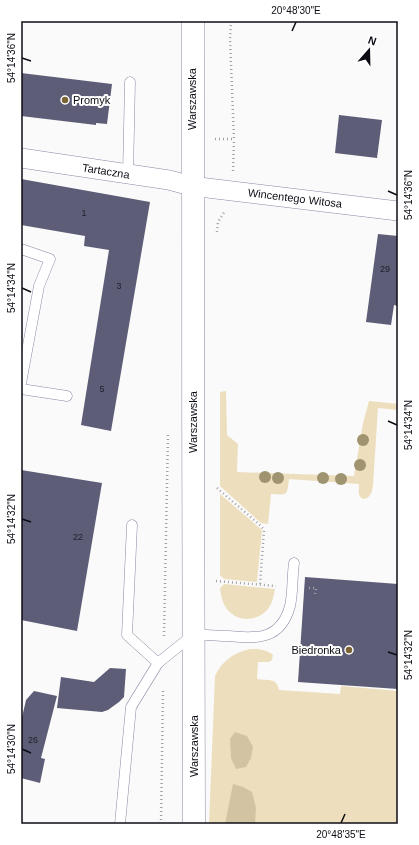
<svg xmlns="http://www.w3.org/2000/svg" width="419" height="845" viewBox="0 0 419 845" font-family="Helvetica,sans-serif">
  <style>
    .green { fill: #eddebd }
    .forest { fill: #d2c4a3 }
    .building { fill: #5d5d77 }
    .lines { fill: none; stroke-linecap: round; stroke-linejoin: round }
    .service-casing { stroke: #8889a4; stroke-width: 11 }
    .minor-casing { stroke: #8889a4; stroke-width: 20 }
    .primary-casing { stroke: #8889a4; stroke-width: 23 }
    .path { stroke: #a1a1a4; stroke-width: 2.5; stroke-dasharray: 1 3; stroke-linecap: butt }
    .service { stroke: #fff; stroke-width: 10 }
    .minor { stroke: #fff; stroke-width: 19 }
    .primary { stroke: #fff; stroke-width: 22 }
    .tree { fill: #9f9370 }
    .ticks { fill: none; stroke: #0c0c15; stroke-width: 1.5 }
    .poi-dot { fill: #7a6434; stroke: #fff; stroke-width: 1.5 }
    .labels { text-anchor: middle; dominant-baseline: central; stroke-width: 4; stroke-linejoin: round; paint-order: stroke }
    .number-label { font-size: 9px; fill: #20202e }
    .street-label { font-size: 11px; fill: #0c0c15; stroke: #fff }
    .poi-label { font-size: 11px; fill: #0c0c15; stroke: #fff; text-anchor: start }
    .neatline { fill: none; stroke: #0c0c15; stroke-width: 1.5 }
    .ticks-label { font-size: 10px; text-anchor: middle; fill: #0c0c15 }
  </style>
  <rect width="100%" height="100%" fill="#fafafa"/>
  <!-- green -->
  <g class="green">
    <path d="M226 391 227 435 238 444 237 472 354 476 363 423 369 401 398 404V410L378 408 373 485C372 492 371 498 363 499 357 495 359 491 359 484L289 479C287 496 288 495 271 494L268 524 261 523 220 486V392Z"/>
    <path d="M220 494 262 530 257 582 224 579 220 575Z"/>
    <path d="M224 584 275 589C274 594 273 599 271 604 264 619 243 624 231 613 223 607 221 597 220 588Z"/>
    <path d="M250 649C258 649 266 649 273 655L272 660 269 662H258L257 679C267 681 277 677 279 690L340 694 341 686 398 691V824H209L215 676C222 661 233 653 250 649Z"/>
  </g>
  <!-- forest -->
  <g class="forest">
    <path d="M235 732 247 736 253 747 251 758 246 767 236 769 231 758 230 739Z"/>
    <path d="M233 784 243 787 252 792 256 808 255 824H225Z"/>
  </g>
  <!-- building -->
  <g class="building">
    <path d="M21 73 112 84 107 124 96 123V125L21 116Z"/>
    <path d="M339 115 382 120 377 158 335 153Z"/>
    <path d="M21 179 150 202 111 431 81 425 109 250 84 246 85 236 21 225Z"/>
    <path d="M378 234 398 236V306L394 305 391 325 366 322Z"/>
    <path d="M21 470 102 483 77 631 21 620Z"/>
    <path d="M305 577 398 584V689L298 682Z"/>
    <path d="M110 668 126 669 124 697 119 702 108 710 102 712 57 708 61 677 94 682Z"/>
    <path d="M34 691 57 696 41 758 45 759 40 783 21 778V722L26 700Z"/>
  </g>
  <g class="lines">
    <defs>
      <g id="service">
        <path d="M128 174 130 82"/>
        <path d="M21 249 50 259 39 286 21 383"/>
        <path d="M21 389 67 396"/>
        <path d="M132 525 127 635 158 663"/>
        <path d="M120 824 131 707 158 663 194 634C206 635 217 636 228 636 257 639 281 640 290 606 293 593 292 577 294 563"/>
      </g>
      <path id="minor" d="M21 158 169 180 191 186 398 211"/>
      <path id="primary" d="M193 21C191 289 195 556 194 824"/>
    </defs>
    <!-- service casing -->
    <use href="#service" class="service-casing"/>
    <!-- minor casing -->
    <use href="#minor" class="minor-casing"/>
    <!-- primary casing -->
    <use href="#primary" class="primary-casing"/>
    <!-- path -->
    <g class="path">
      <path d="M215 139H234L230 39 231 21"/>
      <path d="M233 171 234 139"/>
      <path d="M217 232 218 222 225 211"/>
      <path d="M217 488 261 526 264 530 260 585"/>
      <path d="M216 581 276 586"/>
      <path d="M309 588H316L315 595"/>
      <path d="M164 636 168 435"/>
      <path d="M161 824 163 689"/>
    </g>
    <!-- service -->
    <use href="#service" class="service"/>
    <!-- minor -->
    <use href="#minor" class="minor"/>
    <!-- primary -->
    <use href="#primary" class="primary"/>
  </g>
  <!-- trees -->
  <g class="tree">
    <circle cx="363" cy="440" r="6"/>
    <circle cx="360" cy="465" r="6"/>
    <circle cx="265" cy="477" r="6"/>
    <circle cx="278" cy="478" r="6"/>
    <circle cx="323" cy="478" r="6"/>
    <circle cx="341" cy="479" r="6"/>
  </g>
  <!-- ticks -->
  <path class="ticks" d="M292 31 296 22M22 58 31 61M388 191 397 195M22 288 31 292M388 421 397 425M22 519 31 522M388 652 397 655M22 749 31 753M341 823 345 814"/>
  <!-- markers -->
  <g class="poi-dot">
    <circle cx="65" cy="100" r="4"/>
    <circle cx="349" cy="650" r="4"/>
  </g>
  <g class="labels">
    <!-- number labels -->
    <g class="number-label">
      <text x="84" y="213">1</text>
      <text x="385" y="269">29</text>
      <text x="119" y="286">3</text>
      <text x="102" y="389">5</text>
      <text x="78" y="537">22</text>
      <text x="33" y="740">26</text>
    </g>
    <!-- street labels -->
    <g class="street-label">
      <text transform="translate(192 99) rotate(-90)">Warszawska</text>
      <text transform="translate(106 171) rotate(9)">Tartaczna</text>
      <text transform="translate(295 198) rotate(7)">Wincentego Witosa</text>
      <text transform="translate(193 422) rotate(-90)">Warszawska</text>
      <text transform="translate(194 746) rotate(-90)">Warszawska</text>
    </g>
    <!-- poi labels -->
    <g class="poi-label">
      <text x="73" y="100">Promyk</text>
      <text x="341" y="650" text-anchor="end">Biedronka</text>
    </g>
  </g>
  <!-- border -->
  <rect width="419" height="845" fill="none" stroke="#ffffff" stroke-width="44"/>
  <!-- north arrow -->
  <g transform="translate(369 50) rotate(20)" stroke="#ffffff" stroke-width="3" paint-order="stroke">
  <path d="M0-3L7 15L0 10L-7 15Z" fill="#0c0c15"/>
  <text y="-6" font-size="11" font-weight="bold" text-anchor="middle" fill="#0c0c15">N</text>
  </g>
  <rect x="22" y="22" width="375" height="801" class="neatline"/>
  <g class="ticks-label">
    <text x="296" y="14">20°48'30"E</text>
    <text transform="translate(11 58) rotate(-90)" y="4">54°14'36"N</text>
    <text transform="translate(408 195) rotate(-90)" y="4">54°14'36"N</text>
    <text transform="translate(11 288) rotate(-90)" y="4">54°14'34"N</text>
    <text transform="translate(408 425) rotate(-90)" y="4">54°14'34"N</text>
    <text transform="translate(11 519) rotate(-90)" y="4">54°14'32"N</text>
    <text transform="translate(408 655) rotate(-90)" y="4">54°14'32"N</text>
    <text transform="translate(11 749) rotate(-90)" y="4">54°14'30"N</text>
    <text x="341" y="838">20°48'35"E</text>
  </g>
</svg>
